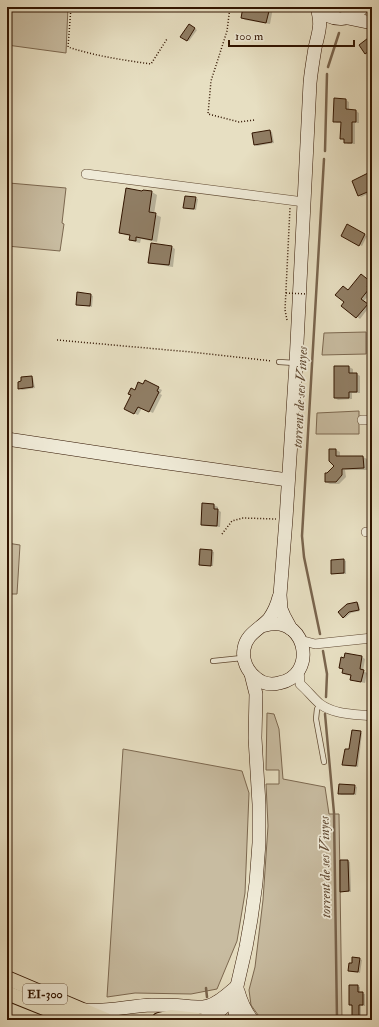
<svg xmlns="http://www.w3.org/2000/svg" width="379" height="1027" viewBox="0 0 379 1027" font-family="'IM FELL Double Pica',serif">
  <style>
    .green { fill: #c8bca1; stroke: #7c6850 }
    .shadow { fill: #0003 }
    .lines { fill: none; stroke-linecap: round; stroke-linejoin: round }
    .stream { stroke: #79644d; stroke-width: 2.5 }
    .building { fill: #907e65; stroke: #311400 }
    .lane-casing { stroke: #5e4730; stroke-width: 6 }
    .street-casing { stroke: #5e4730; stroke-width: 10 }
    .secondary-casing { stroke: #311400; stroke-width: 14 }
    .primary-casing { stroke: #311400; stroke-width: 16 }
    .path { stroke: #311400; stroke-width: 1.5; stroke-dasharray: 1 2; stroke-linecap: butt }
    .lane { stroke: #efead7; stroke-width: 4.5 }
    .street { stroke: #efead7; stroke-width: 9 }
    .secondary { stroke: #efead7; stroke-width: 13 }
    .primary { stroke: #e7dfc2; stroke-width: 14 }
    .path-bridge { stroke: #311400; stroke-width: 1.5; stroke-dasharray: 1 2; stroke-linecap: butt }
    .labels { text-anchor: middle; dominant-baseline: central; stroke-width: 3.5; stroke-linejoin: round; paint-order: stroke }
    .shield { fill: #efead7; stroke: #6a5440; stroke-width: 1 }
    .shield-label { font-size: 12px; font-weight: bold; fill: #311400 }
    .water-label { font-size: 14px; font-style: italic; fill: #614a33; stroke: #efead7 }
  </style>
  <rect width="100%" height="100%" fill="#e7dfc2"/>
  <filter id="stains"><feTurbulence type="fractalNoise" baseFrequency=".005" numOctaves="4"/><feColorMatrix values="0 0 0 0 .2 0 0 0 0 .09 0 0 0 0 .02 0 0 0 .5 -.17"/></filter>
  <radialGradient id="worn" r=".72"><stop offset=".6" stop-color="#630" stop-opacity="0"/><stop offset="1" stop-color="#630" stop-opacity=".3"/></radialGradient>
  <!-- green -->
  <g class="green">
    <path d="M7 7H68L66 53 7 45Z"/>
    <path d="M9 183 66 188 62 223 64 224 60 251 7 246V204Z"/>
    <path d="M366 332V354L322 355 324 333Z"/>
    <path d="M359 411V434H316L317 413Z"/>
    <path d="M7 543 20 545 17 594H7Z"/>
    <path d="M267 713 274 714 279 729 283 779 325 787 329 814H339L342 1020H264L258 1015 251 1005 249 990 255 967 263 900 268 826 266 784H279V770H266Z"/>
    <path d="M123 749 242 771 249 793 245 893 237 941 217 989 191 994 135 993 107 997Z"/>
  </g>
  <!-- shadow -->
  <g class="shadow">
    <path d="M244 7 273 8 270 24 245 20 242 18Z"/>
    <path d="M189 25 197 30 189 41 182 36Z"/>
    <path d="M372 37V52L368 54 366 53Z"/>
    <path d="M346 100 349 102V111H356L359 113V123H355V144H348L341 138 342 123H337L334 121Z"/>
    <path d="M270 131 272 132 274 143 257 146 255 145Z"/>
    <path d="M368 175 370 176 372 180V192L361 197 359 195Z"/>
    <path d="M143 192H152L157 195 154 214 161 217 157 242 141 239 140 243 135 242 130 240 131 236 125 235 120 232Z"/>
    <path d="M195 198 198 199 196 210 186 209 184 207Z"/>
    <path d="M347 226 367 236 362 246 342 236Z"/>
    <path d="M172 247 175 249 173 267 153 264 150 262Z"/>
    <path d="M364 277 372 283V287L370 289 372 291 364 301 370 306 360 319 343 305 346 302 348 291Z"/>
    <path d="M91 295 93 296 92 307 79 305 77 304Z"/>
    <path d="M335 367H349L353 369V374H357L360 376V393H352V399L338 400 335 398Z"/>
    <path d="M31 377 33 378 35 388 22 390 19 388Z"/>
    <path d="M158 388 162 390 160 394 162 395 153 413 142 408 138 415 129 411Z"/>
    <path d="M330 450H336L340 452V457H363L367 459V470H345L346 477 339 484H330L326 482 327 474 335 466Z"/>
    <path d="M203 504 214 505 218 507V510L221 512 220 527 205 526 202 524Z"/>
    <path d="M211 551 214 552 213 566H202L200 564Z"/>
    <path d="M344 560 346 561V574H334L332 573Z"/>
    <path d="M357 603 359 604 360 611 351 613 345 618 343 617Z"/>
    <path d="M362 657 365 659 363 671 367 673 365 683 355 681 351 679 352 676 346 675 343 673V669L340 667Z"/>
    <path d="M360 732 362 733 358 767 346 766 344 764Z"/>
    <path d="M354 786 357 787 356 795H341L339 793Z"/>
    <path d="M341 861H348L350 862 351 892H343L341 891Z"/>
    <path d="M360 959 362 960 360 973 352 972 350 971 353 964Z"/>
    <path d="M357 986 360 987V993L365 994V1006H361V1020H353L352 1006 350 1005Z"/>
  </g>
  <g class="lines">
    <!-- stream -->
    <g class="stream">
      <path d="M328 67 339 33"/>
      <path d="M325 151 327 74"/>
      <path d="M320 634 304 557 302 536 324 159"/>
      <path d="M323 651 327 674 326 697"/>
      <path d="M325 714 334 813 337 1020"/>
      <path d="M206 988 207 997"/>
    </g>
  </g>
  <!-- building -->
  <g class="building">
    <path d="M243 7H270L266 23 241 18Z"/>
    <path d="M189 24 195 28 187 41 180 37Z"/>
    <path d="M372 35V49L365 54 359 45Z"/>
    <path d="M334 98 346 99V109L356 110V122H352V143H344V139H340L341 122H333Z"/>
    <path d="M270 130 272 142 254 145 252 133Z"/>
    <path d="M368 173 372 183V190L358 196 352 181Z"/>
    <path d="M126 188 142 191 143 190 152 191 149 212 156 213 152 240 136 237V241L129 240 130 235 119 233Z"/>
    <path d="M185 196 196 197 194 209 183 208Z"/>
    <path d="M347 224 365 234 359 246 341 236Z"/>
    <path d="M151 243 172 246 169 265 148 263Z"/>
    <path d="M361 274 371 282 367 287 369 289 361 299 368 304 356 318 341 306 344 302 335 295 343 286 348 290Z"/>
    <path d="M77 292 91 294 90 306 76 305Z"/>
    <path d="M334 366H349V373H357V392H349V398H334Z"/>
    <path d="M32 376 33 387 18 389V382L21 381V377Z"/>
    <path d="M145 380 159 387 157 391 159 392 149 412 138 407 134 414 124 409 131 395 128 394 131 388 135 390 138 382 143 384Z"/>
    <path d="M329 449H336V456H363L364 468 342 469V475L336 482H325V473H327L334 466 329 461Z"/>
    <path d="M202 503 214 504V509H218L217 526 201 525Z"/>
    <path d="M200 549 212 550 211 566 199 565Z"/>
    <path d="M344 559V573L331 574V560Z"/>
    <path d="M357 602 359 610 349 612 343 618 338 612 347 604Z"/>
    <path d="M345 653 362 656 360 669 364 670 361 682 350 680 351 675 342 673 343 669 339 668 341 657 344 658Z"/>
    <path d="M352 730 361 731 356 766 342 765 345 749H349Z"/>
    <path d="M339 784 355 785 354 794H338Z"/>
    <path d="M340 860H348L349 891 340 892Z"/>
    <path d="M352 957 360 958 358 972 348 971 349 963H352Z"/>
    <path d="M349 985H358V992H363V1005H359V1020H352V1005H349Z"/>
  </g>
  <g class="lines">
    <defs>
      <g id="lane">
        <path d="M279 362 295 363"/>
        <path d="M213 661 242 658"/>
        <path d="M321 704 317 709 316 719 324 762"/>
      </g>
      <g id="street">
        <path d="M86 174 304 202"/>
        <path d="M362 420H372"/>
        <path d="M366 532H372"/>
        <path d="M300 640 315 644 372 638"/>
        <path d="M299 669 300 684C307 690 313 698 320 704 335 715 355 714 372 716"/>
      </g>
      <g id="secondary">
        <path d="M317 7C331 22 349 23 363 7"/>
        <path d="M348 18 372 23"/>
        <path d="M7 439 139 459 288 480"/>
        <path d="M262 626C264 626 268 624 271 624 307 619 317 676 279 683 271 685 263 684 256 678 247 671 242 660 244 649 246 634 260 629 269 619 274 612 277 605 279 597"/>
        <path d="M291 629 284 616 281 609 280 595 286 519 296 363 310 83C311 72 313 60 315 48 319 30 322 26 317 7"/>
        <path d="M238 991C241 1002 245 1011 252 1020"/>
        <path d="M84 1010C107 1012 129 1006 152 1005 163 1005 173 1005 183 1006 191 1007 200 1008 208 1006 219 1003 228 994 236 987"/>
        <path d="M202 1020C215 1015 225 1009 232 996"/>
        <path d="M237 1020 234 1008V999L246 947 251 919 256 883 259 843V804L255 738 256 694 251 674"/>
      </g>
      <g id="primary">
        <path d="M7 978 106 1020"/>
        <path d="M7 993 74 1020"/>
        <path d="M159 1020 171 1017 198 1020"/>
      </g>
    </defs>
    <!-- lane casing -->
    <use href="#lane" class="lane-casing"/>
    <!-- street casing -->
    <use href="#street" class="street-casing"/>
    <!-- secondary casing -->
    <use href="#secondary" class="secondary-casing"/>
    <!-- primary casing -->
    <use href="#primary" class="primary-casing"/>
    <!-- path -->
    <g class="path">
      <path d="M71 7 68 47C95 56 123 60 151 64L167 39"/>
      <path d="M230 7 227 31 211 81 208 114 239 122 255 120"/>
      <path d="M287 320 285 310 290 208"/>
      <path d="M57 340 191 352 272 361"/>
      <path d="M222 534 232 521 243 518 276 519"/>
    </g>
    <!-- lane -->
    <use href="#lane" class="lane"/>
    <!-- street -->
    <use href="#street" class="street"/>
    <!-- secondary -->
    <use href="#secondary" class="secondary"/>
    <!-- primary -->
    <use href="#primary" class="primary"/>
    <!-- path-bridge -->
    <path class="path-bridge" d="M286 293 307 294"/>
  </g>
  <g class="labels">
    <!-- shield labels -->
    <rect class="shield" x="23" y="984" width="44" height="20" rx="3"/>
    <g class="shield-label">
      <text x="45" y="994">EI-300</text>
    </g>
    <!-- water labels -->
    <g class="water-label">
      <text transform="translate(300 397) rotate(-87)">torrent de ses Vinyes</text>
      <text transform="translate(325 867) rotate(-91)">torrent de ses Vinyes</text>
    </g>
  </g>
  <!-- margin -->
  <rect width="379" height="1027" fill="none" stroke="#e7dfc2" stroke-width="24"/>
  <rect x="8" y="8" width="363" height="1011" fill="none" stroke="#311400" stroke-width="2"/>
  <rect x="12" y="12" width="355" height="1003" fill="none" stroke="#311400"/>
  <!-- scale -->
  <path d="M229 40v6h125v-6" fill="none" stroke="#311400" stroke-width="2"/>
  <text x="235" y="40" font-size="12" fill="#311400" stroke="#efead7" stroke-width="3" paint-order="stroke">100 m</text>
  <rect width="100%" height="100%" filter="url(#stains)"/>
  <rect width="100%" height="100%" fill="url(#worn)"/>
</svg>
